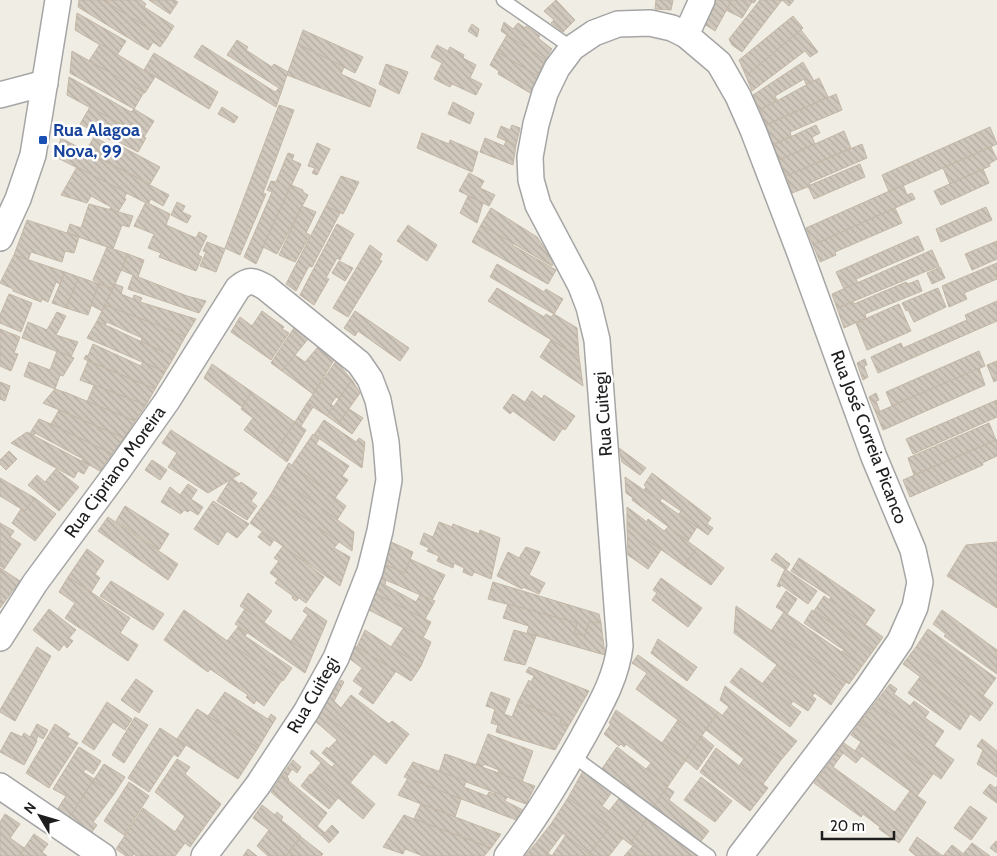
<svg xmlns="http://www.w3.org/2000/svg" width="997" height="856" viewBox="0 0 997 856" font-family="Cabin,sans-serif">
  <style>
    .building { fill: url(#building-back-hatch); stroke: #c3b6a5 }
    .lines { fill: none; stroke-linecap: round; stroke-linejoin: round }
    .lane-casing { stroke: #a5a5a5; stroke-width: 15 }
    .street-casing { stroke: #a5a5a5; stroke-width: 28 }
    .lane { stroke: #fff; stroke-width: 12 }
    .street { stroke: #fff; stroke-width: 25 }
    .transit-dot { fill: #1a4fb4; stroke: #fff; stroke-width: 2 }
    .labels { text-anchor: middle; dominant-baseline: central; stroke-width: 5; stroke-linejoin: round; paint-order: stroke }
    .transit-label { font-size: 18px; font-weight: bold; fill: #164399; stroke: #fff; text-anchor: start }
    .street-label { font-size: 18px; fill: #1e1e1e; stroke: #fff }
  </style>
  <defs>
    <pattern id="building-back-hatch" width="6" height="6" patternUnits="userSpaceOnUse" patternTransform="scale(1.25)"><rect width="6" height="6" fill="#d0c8bc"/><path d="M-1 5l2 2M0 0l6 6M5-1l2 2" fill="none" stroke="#b2aba1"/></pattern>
  </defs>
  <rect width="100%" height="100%" fill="#f0eee4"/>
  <!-- building -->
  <g class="building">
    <path d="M79 0H103L166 39 160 47 153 42 148 50 78 7Z"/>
    <path d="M103 0H141L146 4 144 7 174 26 166 39Z"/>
    <path d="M149 0H174L178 2 170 14Z"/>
    <path d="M556 0 575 20 563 32 551 23 554 20 544 11Z"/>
    <path d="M656 0H673L671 10 655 9Z"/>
    <path d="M706 0H732L715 31 698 20Z"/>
    <path d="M732 0H756L754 3 752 2 742 18 726 10Z"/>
    <path d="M760 0H794L789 6 782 0 742 52 732 45 729 39Z"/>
    <path d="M77 13 126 41 117 55 75 30Z"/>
    <path d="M793 16 803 28 746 76 739 60Z"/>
    <path d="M504 22 513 29 518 23 525 28 526 26 540 36 538 38 552 49 545 60 501 31Z"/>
    <path d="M472 24 479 29 477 37 468 31Z"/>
    <path d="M303 30 363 57 355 73 298 44Z"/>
    <path d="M801 30 818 52 810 57 805 51 752 91 746 76Z"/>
    <path d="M507 35 545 60 538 76 497 52Z"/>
    <path d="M237 40 248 47 246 50 272 67 274 64 288 72 282 90 227 55Z"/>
    <path d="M100 44 155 77 145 93 89 61Z"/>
    <path d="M298 44 344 67 341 74 376 90 370 107 287 75Z"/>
    <path d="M202 45 275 92 279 88 282 90 276 107 194 57Z"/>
    <path d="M437 45 448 51 450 47 464 55 463 58 476 65 470 78 482 84 476 95 452 84 450 87 434 79 442 63 431 57Z"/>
    <path d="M72 51 144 92 134 109 70 73Z"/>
    <path d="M497 52 538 76 532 94 498 74 499 71 490 65Z"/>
    <path d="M154 53 218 92 209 109 144 70Z"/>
    <path d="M803 62 814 81 806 84 804 79 775 96 777 100 760 110 753 95Z"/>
    <path d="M386 64 408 72 399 94 379 84Z"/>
    <path d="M69 77 131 112 134 109 154 121 144 137 67 95Z"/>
    <path d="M819 78 828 97 766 125 760 110Z"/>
    <path d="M836 94 842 110 790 132 791 136 773 145 766 125Z"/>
    <path d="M453 102 474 113 470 124 448 114Z"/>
    <path d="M279 105 294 110 263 193 266 194 240 255 225 248Z"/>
    <path d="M90 107 146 138 138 152 113 139 112 141 80 124Z"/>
    <path d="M222 107 238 117 234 123 218 114Z"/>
    <path d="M512 125 520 128 516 145 497 137 501 126 510 130Z"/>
    <path d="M816 125 820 133 812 137 815 144 779 160 773 145Z"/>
    <path d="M990 127 997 144 889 192 882 175Z"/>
    <path d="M844 131 851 148 786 176 779 160Z"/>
    <path d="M422 133 449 144 450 140 478 152 472 172 417 148Z"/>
    <path d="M94 137 115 148 117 144 160 167 150 184 86 151Z"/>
    <path d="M61 138 169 195 163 206 151 199 148 204 56 157Z"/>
    <path d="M485 138 504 146 506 141 516 145 513 165 480 152Z"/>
    <path d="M317 143 330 149 317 175 312 173 315 168 308 166Z"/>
    <path d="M862 144 867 158 809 183 810 186 792 193 786 176Z"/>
    <path d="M991 147 997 159 989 164 990 166 950 184 943 168Z"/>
    <path d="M288 153 294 155 292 160 301 164 256 264 244 257 272 192 267 190 271 181 276 182Z"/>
    <path d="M860 164 865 177 814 199 808 186Z"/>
    <path d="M77 167 127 193 124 198 126 199 118 212 109 210 111 207 91 196 87 203 61 195Z"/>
    <path d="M983 169 989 183 941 205 934 191Z"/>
    <path d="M469 173 484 181 480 188 495 195 489 206 459 191Z"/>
    <path d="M341 176 359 182 343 214 326 206Z"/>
    <path d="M291 185 303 190V192L308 195 277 254 263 247Z"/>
    <path d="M903 185 907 195 912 193 915 199 813 245 806 228Z"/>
    <path d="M468 196 483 203 477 223 460 213Z"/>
    <path d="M146 202 170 214 166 225 196 238 199 232 207 236 198 255 202 257 196 271 159 257 161 253 148 248 154 234 134 226Z"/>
    <path d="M177 202 185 206 182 212 191 216 187 223 171 215Z"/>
    <path d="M89 204 133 216 129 227 122 225 113 249 67 233 70 224 81 228Z"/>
    <path d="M302 206 316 212 306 233 310 235 295 262 279 255Z"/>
    <path d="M326 206 340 213 312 267 309 266 296 291 286 284Z"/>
    <path d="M986 207 992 220 941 242 936 229Z"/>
    <path d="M491 208 537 237 554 262 552 266 481 225Z"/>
    <path d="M895 208 902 223 835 252 836 255 820 262 813 245Z"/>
    <path d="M27 220 79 237 74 253 65 251 62 262 31 252 28 260 14 255Z"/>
    <path d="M337 224 354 234 340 260 337 258 326 278 329 279 314 305 300 295Z"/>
    <path d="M408 225 437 245 427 261 397 241Z"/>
    <path d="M481 225 513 243 512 245 556 270 548 284 472 242Z"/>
    <path d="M918 236 924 250 856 279 858 283 844 289 836 272Z"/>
    <path d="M997 241V259L972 270 965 254Z"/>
    <path d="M207 242 225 249 216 272 200 266 206 252 203 251Z"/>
    <path d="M370 245 382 254 379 260 382 261 348 317 333 308Z"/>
    <path d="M107 247 128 254 113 289 93 280Z"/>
    <path d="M932 250 939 266 837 308 832 294Z"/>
    <path d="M128 254 144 260 138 277 187 296 206 301 199 313 128 289 133 275 121 270Z"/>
    <path d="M14 255 65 272 60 284 56 282 48 302 42 299 41 302 13 291V289L0 283Z"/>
    <path d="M339 261 353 268 345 281 332 273Z"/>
    <path d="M997 263V279L964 293 967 299 949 307 942 286Z"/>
    <path d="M497 264 544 292 546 289 563 299 554 314 490 277Z"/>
    <path d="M940 267 945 278 932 284 927 273Z"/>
    <path d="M65 272 79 277 66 308 52 303Z"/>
    <path d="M79 277 99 284 88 315 66 308Z"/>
    <path d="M918 280 922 291 865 314 866 318 844 328 837 308 853 302 854 304 906 282 908 284Z"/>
    <path d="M99 284 113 289 102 311 91 305Z"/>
    <path d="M115 284 123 287 121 294 133 299 134 295 142 298 140 302 196 319 185 337 105 305Z"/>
    <path d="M497 288 544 317 546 314 551 317 554 314 577 328 579 357 488 301Z"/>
    <path d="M938 288 946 307 914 322 908 310 906 311 902 303Z"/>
    <path d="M9 294 32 303 21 332 0 323V315Z"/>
    <path d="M997 301V321L878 373 871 357 901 343 903 348 967 320 965 315Z"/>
    <path d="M899 304 911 331 867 350 856 323Z"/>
    <path d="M105 305 165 328 185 337 174 357 141 341 142 338 107 322 105 325 97 321Z"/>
    <path d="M262 311 284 327 282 329 289 333 271 360 231 332 240 317 252 326Z"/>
    <path d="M355 311 409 348 400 361 358 331 355 336 344 328Z"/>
    <path d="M57 312 66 316 56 335 78 342 71 357 22 338 28 322 47 330Z"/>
    <path d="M97 321 174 357 165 372 87 338Z"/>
    <path d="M294 328 308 339 282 371 271 363Z"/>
    <path d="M0 329 20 337 14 353 18 354 11 371 0 366Z"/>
    <path d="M551 340 579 357 583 386 540 357Z"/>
    <path d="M93 344 141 366 143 362 165 372 155 389 84 359 86 355 88 356Z"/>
    <path d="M318 347 334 360 313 394 282 371 295 355 305 362Z"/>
    <path d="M57 351 74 358 63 376 60 375 55 389 24 376 29 362 50 370Z"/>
    <path d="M979 351 985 366 892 406 886 392Z"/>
    <path d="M865 359 867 365 864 366 868 377 863 380 857 363Z"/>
    <path d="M88 361 155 389 146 405 80 380Z"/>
    <path d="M336 361 352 380 339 399 336 397 331 404 333 406 327 416 307 403Z"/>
    <path d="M997 361V380L994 382 987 365Z"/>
    <path d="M212 364 252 392 242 407 204 378Z"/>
    <path d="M979 368 985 385 883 430 876 413Z"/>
    <path d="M352 380 360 393 338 424 327 416Z"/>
    <path d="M0 382 10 386 5 401 0 399Z"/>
    <path d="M94 385 146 405 135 421 87 402Z"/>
    <path d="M55 389 67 393 135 421 124 438 43 403Z"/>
    <path d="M532 391 542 399 544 395 575 416 565 430 525 402Z"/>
    <path d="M252 392 295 422 275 453 244 430 253 418 241 409Z"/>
    <path d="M876 393 879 400 876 401 880 412 876 413 869 397Z"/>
    <path d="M513 394 563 428 554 441 513 411 510 414 503 408Z"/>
    <path d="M997 400V417L913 454 906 439Z"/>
    <path d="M307 403 313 407 301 426 295 422Z"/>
    <path d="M349 409 363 418 352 434 338 424Z"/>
    <path d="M59 410 124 438 112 454 51 424Z"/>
    <path d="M39 419 51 424 112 454 100 471 82 461 83 459 35 433 34 435 30 433Z"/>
    <path d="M324 420 356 442 359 438 365 442 362 468 314 435Z"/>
    <path d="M295 422 306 430 287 462 275 453Z"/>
    <path d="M989 423 996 440 914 475 908 458Z"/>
    <path d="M171 430 225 465 240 474 208 493 168 467 177 453 162 443Z"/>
    <path d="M27 432 89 465 84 474 78 471 74 478 11 443Z"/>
    <path d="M313 434 319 439 316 444 349 466 342 476 348 480 335 498 292 465Z"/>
    <path d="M996 440H997V456L982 463 983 465 910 497 903 480Z"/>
    <path d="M619 448 646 468 640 475 622 462Z"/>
    <path d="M9 451 17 459 6 470 0 464V460Z"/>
    <path d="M152 460 167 470 160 480 145 470Z"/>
    <path d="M289 463 346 506 337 520 280 478Z"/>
    <path d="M56 469 79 487 59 511 28 485 37 475 45 482Z"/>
    <path d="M652 473 711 518 707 524 713 528 708 535 679 514 681 511 662 498 660 501 644 490 646 487 644 485Z"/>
    <path d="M625 477 697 527 688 541 632 500 633 498 626 493Z"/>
    <path d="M0 478 35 498 25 511 0 496Z"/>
    <path d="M280 478 354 532 352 551 271 494Z"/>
    <path d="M233 479 240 484 241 482 257 493 251 501 257 506 247 520 217 501 230 480Z"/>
    <path d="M188 484 197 490 191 499 203 507 198 515 190 510 188 512 184 510 181 514 161 502 170 487 180 495Z"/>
    <path d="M271 494 339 542 334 548 350 557 340 586 250 523Z"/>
    <path d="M35 498 56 514 35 541 12 523 21 509 25 511Z"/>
    <path d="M213 501 249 524 237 538 227 531 218 545 194 529Z"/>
    <path d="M125 506 169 534 159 550 116 521Z"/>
    <path d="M627 507 647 522 648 519 664 531 668 527 697 548 684 566 627 525Z"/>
    <path d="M108 517 178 564 168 580 98 531Z"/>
    <path d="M439 522 452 527 453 524 479 534 480 530 500 538 491 579 474 572 472 576 463 572 464 568 454 563 453 568 437 561 439 556 427 551 429 548 420 544 424 533 433 537Z"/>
    <path d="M0 523 14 531 10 537 21 544 4 569 0 566Z"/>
    <path d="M627 525 661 550 648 569 628 555Z"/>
    <path d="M262 532 274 540 270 546 258 537Z"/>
    <path d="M389 541 413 552 405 573 386 565 381 578 378 576Z"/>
    <path d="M997 542V608L947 576 966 545Z"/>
    <path d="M283 546 324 577 306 603 299 598 296 601 292 598 293 596 275 583 278 579 270 573 279 561 274 558Z"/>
    <path d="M526 547 540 552 529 575 545 583 539 594 523 587 522 589 497 576 508 552 519 558Z"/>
    <path d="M697 548 724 568 711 585 684 566Z"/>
    <path d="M87 549 104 561 95 574 100 578 91 592 68 577Z"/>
    <path d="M776 553 790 564 786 570 771 560Z"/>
    <path d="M799 558 875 610 865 625 829 600 831 597 791 571Z"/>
    <path d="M410 559 445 575 432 600 381 578 386 565 405 573Z"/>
    <path d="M0 568 20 581 0 608Z"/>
    <path d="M785 569 817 591 808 604 781 585 780 587 777 586Z"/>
    <path d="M378 576 386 580 385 585 416 602 420 595 435 601 425 619 372 592Z"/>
    <path d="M68 577 130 618 120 633 138 645 128 661 65 618 75 603 59 592Z"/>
    <path d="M661 578 702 608 688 627 652 600 657 593 653 590Z"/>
    <path d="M111 581 164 614 153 630 100 596Z"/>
    <path d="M493 582 599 614 601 623 589 622 585 636 574 633 577 623 488 599Z"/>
    <path d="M786 591 797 599 787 614 776 607Z"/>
    <path d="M372 592 431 622 423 638 367 609Z"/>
    <path d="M248 593 272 611 264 622 240 606Z"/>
    <path d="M824 596 883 637 873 651 814 611Z"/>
    <path d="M508 604 577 623 574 633 585 636 589 622 601 623 605 655 527 633 529 626 503 618Z"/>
    <path d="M736 606 846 682 831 705 734 633Z"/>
    <path d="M306 607 327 621 312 656 291 641 308 615 303 611Z"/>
    <path d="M49 609 76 630 69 638 73 641 67 648 64 644 59 651 33 630Z"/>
    <path d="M245 609 312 656 305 673 235 624Z"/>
    <path d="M184 610 282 680 264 706 256 700 254 704 246 697 248 695 210 669 208 672 164 640Z"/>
    <path d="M812 610 873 651 862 666 842 652 844 650 804 623Z"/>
    <path d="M942 610 997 650V674L944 636 946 634 933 624Z"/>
    <path d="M784 612 862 666 849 684 771 631Z"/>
    <path d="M238 627 247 633 245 636 292 668 283 681 227 641Z"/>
    <path d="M404 627 431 642 421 666 391 647Z"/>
    <path d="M928 629 996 678 983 696 916 647Z"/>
    <path d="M365 630 421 666 411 681 357 647Z"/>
    <path d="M514 630 536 636 525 665 504 660Z"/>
    <path d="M658 639 697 667 687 681 651 653Z"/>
    <path d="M355 646 396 671 373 704 359 694 363 688 353 681 362 668 350 659Z"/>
    <path d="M37 647 51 656 15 721 0 712V710Z"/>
    <path d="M916 647 993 703 980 721 903 664Z"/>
    <path d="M638 655 718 712 701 737 636 689 647 673 632 663Z"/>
    <path d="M777 665 815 693 812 696 816 699 808 711 793 701 790 705 762 684Z"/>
    <path d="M529 667 589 691 568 727 560 723 562 718 518 702 529 680 531 682 534 676 526 672Z"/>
    <path d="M741 668 801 712 790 727 730 682Z"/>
    <path d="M920 677 970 714 960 730 908 693Z"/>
    <path d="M136 679 153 691 139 713 121 700Z"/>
    <path d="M341 680 344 682 334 701 341 708 351 695 389 724 392 721 409 734 386 764 321 711Z"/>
    <path d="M890 684 897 689 894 694 910 706 914 701 929 712 925 718 944 731 934 746 875 703Z"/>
    <path d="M725 686 797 741 781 760 722 716 729 707 720 700Z"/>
    <path d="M225 692 268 719 271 714 276 718 258 748 208 716Z"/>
    <path d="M491 692 510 699 504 714 512 717 518 702 562 718 560 723 568 727 555 750 496 732 498 725 491 723 495 709 486 706Z"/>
    <path d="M107 702 132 719 125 730 113 722 94 750 82 742Z"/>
    <path d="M875 703 954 760 941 779 860 722Z"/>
    <path d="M197 709 258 748 238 779 177 739Z"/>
    <path d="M616 710 686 760 668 786 646 769 651 763 626 744 624 747 621 744 619 746 604 734 611 724 609 723Z"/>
    <path d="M321 711 374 754 350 783 332 767 335 764 322 753 327 747 328 749 337 740 315 721Z"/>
    <path d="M718 712 781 760 763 784 739 766 744 759 706 730Z"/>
    <path d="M135 717 148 725 124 763 112 755Z"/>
    <path d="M678 720 701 737 686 760 662 743Z"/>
    <path d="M860 722 933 774 917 796 855 751 861 742 851 735Z"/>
    <path d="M37 724 48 730 43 739 38 736 36 740 37 741 24 765 0 752 11 732 22 737 24 733 30 737Z"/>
    <path d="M55 724 70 734 67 737 78 743 49 788 26 773Z"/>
    <path d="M160 728 186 745 178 757 174 754 149 792 128 778Z"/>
    <path d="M488 734 533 751 522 782 498 773 499 770 484 764 482 768 476 765Z"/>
    <path d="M702 736 714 746 697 770 685 760Z"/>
    <path d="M982 739 997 751V777L977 764 983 750 977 746Z"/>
    <path d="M844 743 862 756 856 763 843 753 833 767 895 812 910 791 926 802 899 843 879 829 880 827 863 814 861 817 814 783Z"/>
    <path d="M79 747 101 761 93 774 86 769 83 772 94 779 69 818 57 810 66 796 53 789Z"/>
    <path d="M617 747 668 786 651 811 599 773Z"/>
    <path d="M716 748 768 788 750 811 700 772Z"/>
    <path d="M312 750 375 804 363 819 311 775 321 763 310 753Z"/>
    <path d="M445 754 454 757 535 786 526 804 439 772Z"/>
    <path d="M177 759 190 767 185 774 221 804 202 830 155 792Z"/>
    <path d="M293 760 301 767 297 773 292 769 287 777 289 779 288 780 282 775Z"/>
    <path d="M413 762 466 781 464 787 487 796 489 792 495 794V792L507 797 505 801 523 810 516 820 404 777Z"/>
    <path d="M104 764 125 777 114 794 93 781Z"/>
    <path d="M583 771 612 792 602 806 609 811 620 797 648 817 630 844 568 798Z"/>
    <path d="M310 774 338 798 329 809 301 786Z"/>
    <path d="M282 775 327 813 317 826 325 833 322 836 271 792Z"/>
    <path d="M701 777 732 801 715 822 684 800Z"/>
    <path d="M408 778 461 799 455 817 398 795Z"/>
    <path d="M93 781 114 794 93 822 97 825 92 832 69 818Z"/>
    <path d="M129 782 149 796 124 835 104 821Z"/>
    <path d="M990 784 995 788 997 786V803L983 793Z"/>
    <path d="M667 787 674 792 669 800 709 831 698 845 651 811Z"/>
    <path d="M568 798 609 828 589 854 551 824Z"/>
    <path d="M421 804 500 834H501L491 848 414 819Z"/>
    <path d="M262 805 275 815 277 812 283 817 281 820 301 836 286 856H268L257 846 269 830 253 818Z"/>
    <path d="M970 806 987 818 971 840 954 828Z"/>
    <path d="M143 808 175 832 185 816 202 830 190 847 185 843 175 856H136L134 854 132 856H126L116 849Z"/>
    <path d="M5 814 20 824 10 838 24 848 19 856H0V822Z"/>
    <path d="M404 815 414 819 491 848 484 856H423L405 849 403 854 383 847Z"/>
    <path d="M648 817 703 856H647L630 844Z"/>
    <path d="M551 824 563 833 548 853 536 843Z"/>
    <path d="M332 825 339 832 329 843 322 836Z"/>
    <path d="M609 828 623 838 609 856H591L589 854Z"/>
    <path d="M34 834 48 844 42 852 47 856H19Z"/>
    <path d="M566 835 589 854 591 856H552Z"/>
    <path d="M301 837 323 854 321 856H286Z"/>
    <path d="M917 837 943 856H916L909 850Z"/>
    <path d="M996 841 997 842V853L990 848Z"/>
    <path d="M536 843 548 853 552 856H525Z"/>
    <path d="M972 843 990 856H966L963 854Z"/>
    <path d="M952 845 956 848 966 856H943Z"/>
    <path d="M633 846 647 856H624Z"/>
    <path d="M248 849 257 856H243Z"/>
  </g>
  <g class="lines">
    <defs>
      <g id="lane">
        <path d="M503 0 572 48"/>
        <path d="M573 756 709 856"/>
      </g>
      <g id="street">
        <path d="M686 35 702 0"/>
        <path d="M0 95 45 83"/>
        <path d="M0 238 18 199 33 155 58 0"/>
        <path d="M0 638 35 583 117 472 167 401 238 288C249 279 252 280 265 287L359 363 370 379 378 400 386 442 389 480 380 531 370 571 336 658 306 712 258 785 204 856"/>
        <path d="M0 786 103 856"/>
        <path d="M507 856C536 818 560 778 583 737 599 707 616 680 620 646L597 340 589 307 581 286 538 205 531 180 530 157 536 124 545 93 557 68 572 48 594 33 618 24 650 23 672 28 686 35 719 63 738 96 753 130 800 253 874 457 913 550 920 582 915 607 900 641 867 689 740 856"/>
      </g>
    </defs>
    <!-- lane casing -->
    <use href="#lane" class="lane-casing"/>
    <!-- street casing -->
    <use href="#street" class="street-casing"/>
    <!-- lane -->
    <use href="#lane" class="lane"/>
    <!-- street -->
    <use href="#street" class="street"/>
  </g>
  <!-- markers -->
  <rect class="transit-dot" x="38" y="135" width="10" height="10" rx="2.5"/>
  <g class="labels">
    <!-- transit labels -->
    <g class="transit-label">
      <text x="53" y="130">Rua Alagoa<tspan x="53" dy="21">Nova, 99</tspan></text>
    </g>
    <!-- street labels -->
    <g class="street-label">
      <text transform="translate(603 414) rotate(-94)">Rua Cuitegi</text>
      <text transform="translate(869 437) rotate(69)">Rua José Correia Picanco</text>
      <text transform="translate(115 472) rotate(-54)">Rua Cipriano Moreira</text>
      <text transform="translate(313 695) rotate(-60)">Rua Cuitegi</text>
    </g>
  </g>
  <!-- north arrow -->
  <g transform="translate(40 816) rotate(308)" stroke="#ffffff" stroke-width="4" paint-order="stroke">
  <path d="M0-4L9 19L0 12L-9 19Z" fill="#1e1e1e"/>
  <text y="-8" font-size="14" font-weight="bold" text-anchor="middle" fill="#1e1e1e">N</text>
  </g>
  <!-- scale -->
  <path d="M822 831v8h72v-8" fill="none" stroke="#1e1e1e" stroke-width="2.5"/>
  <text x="830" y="831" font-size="15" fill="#1e1e1e" stroke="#ffffff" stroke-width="4" paint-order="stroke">20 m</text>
</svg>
